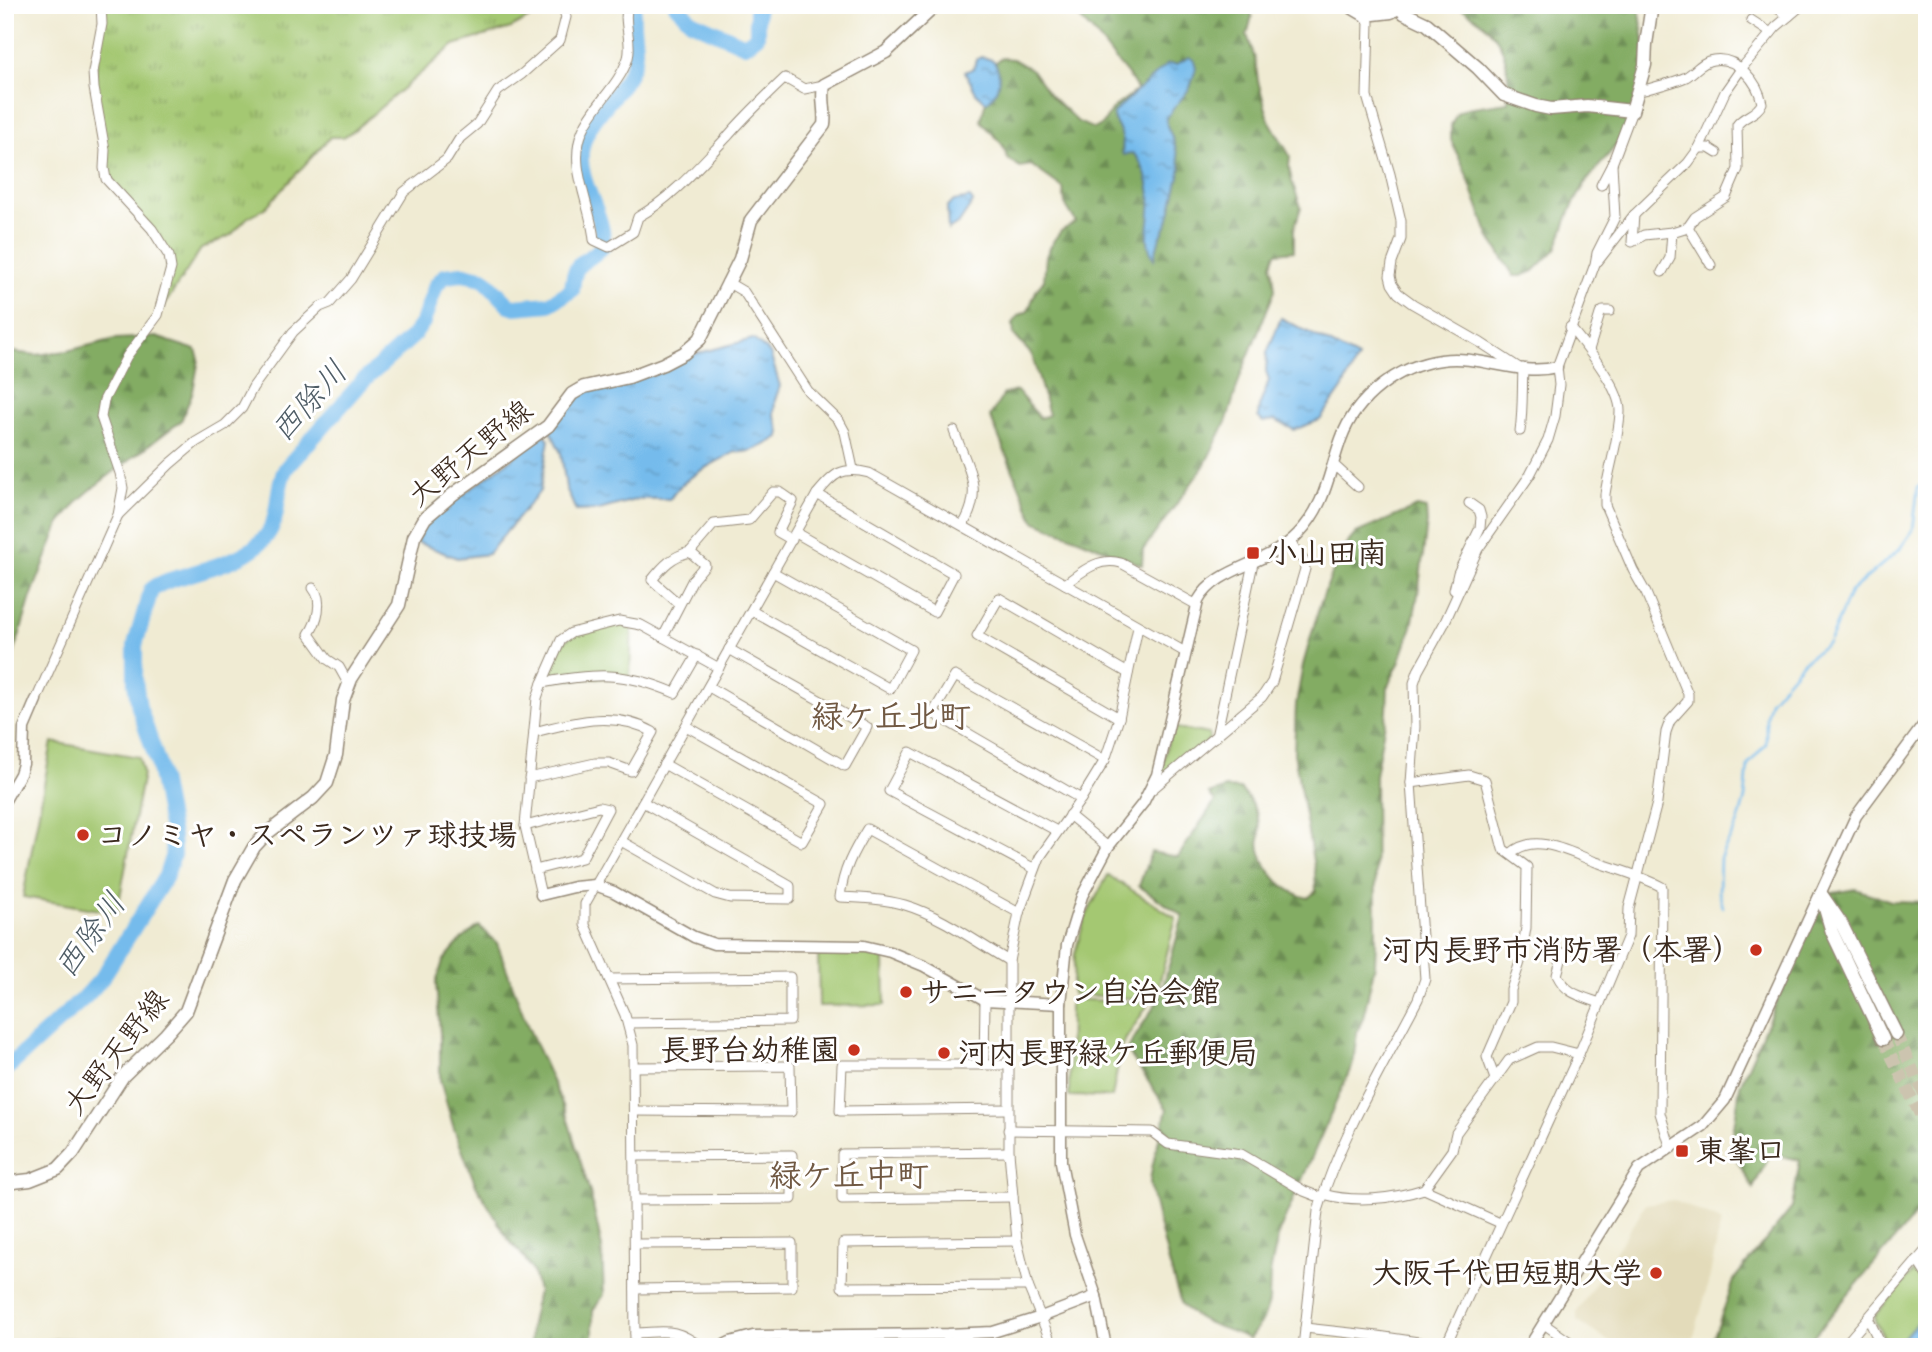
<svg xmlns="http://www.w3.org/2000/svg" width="1932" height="1352" viewBox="0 0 1932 1352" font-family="Caveat,'Klee One',sans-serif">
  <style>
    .built { fill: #e3dbba }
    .grass { fill: url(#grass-tufts); stroke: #707948; stroke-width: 2 }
    .forest { fill: url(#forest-firs); stroke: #5f6b41; stroke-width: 2 }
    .green { fill: #a4c872; stroke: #707948; stroke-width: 2 }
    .water { fill: url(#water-ripples); stroke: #587285; stroke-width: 2 }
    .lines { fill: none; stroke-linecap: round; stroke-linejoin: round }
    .stream { stroke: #75bbec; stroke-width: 2.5 }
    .river { stroke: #75bbec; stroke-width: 16 }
    .secondary-tunnel { stroke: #ccc4af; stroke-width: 12; stroke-dasharray: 12 6; stroke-linecap: butt }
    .minor-casing { stroke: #968a78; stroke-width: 11 }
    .tertiary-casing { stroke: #968a78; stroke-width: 13 }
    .secondary-casing { stroke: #968a78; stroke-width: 15 }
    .minor { stroke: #fff; stroke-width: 9 }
    .tertiary { stroke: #fff; stroke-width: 10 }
    .secondary { stroke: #fff; stroke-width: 12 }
    .poi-dot { fill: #c8321e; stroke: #fff; stroke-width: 2.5 }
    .labels { text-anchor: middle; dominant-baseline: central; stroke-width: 6; stroke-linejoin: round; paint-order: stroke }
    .street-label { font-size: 30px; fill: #3b2a1e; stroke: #fff }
    .poi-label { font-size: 30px; font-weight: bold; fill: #3b2a1e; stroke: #fff; text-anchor: start }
    .water-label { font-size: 32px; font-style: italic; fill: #4f5d66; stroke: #fff }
    .neighbourhood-label { font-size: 32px; font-weight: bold; fill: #715943; stroke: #fff }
  </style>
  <defs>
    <pattern id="grass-tufts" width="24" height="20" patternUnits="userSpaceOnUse" patternTransform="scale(1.75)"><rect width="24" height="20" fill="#a4c872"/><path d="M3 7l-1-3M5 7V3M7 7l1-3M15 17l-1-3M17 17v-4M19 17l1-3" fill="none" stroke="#87a35d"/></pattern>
    <pattern id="forest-firs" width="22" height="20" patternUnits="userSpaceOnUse" patternTransform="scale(1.75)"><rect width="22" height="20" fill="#83ac64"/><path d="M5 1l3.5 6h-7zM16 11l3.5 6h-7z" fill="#6c8c52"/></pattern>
    <pattern id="water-ripples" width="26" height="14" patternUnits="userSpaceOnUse" patternTransform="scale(1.75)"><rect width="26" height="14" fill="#75bbec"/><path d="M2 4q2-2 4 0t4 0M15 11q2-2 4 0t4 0" fill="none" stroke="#6198bf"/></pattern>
  </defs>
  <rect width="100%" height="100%" fill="#fff"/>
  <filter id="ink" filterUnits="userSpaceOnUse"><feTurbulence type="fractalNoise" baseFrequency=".0143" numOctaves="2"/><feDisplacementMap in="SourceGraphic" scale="14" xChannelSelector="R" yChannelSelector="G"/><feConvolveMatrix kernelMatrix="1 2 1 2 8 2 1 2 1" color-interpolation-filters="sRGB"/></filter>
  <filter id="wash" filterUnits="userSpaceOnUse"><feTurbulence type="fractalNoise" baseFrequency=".00686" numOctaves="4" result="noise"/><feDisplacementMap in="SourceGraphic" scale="28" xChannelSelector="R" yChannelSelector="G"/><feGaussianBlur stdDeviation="1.57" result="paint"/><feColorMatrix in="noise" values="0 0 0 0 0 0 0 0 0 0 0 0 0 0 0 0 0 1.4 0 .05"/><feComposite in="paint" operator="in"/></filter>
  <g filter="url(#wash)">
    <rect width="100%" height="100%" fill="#f0ebd3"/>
    <!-- built -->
    <path class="built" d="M1673 1200 1721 1221 1708 1285 1694 1336 1686 1347H1617L1577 1321V1312L1646 1204Z"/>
    <!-- grass -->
    <path class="grass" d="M103 5H540L533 16 511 28 454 45 353 131 343 137H330L266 207 247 218 231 235 201 249 158 315 169 256 110 184 94 88Z"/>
    <!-- forest -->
    <g class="forest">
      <path d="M1063 5H1249L1252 16 1247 35 1255 59 1258 81 1269 120 1290 156 1289 167 1292 182 1301 207 1294 229V251L1276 253 1272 264 1275 290 1241 374 1227 420 1204 466 1143 550 1142 565 1034 521 990 416 1004 394 1017 391 1040 418 1049 415 1032 355 1014 335 1013 324 1018 316 1028 311 1036 291 1044 280 1046 256 1054 240 1061 231 1076 222 1065 204 1063 188 1031 165 1020 167 1008 159 1002 144 981 121 985 104 997 84 994 64 1001 58 1013 59 1032 70 1050 95 1078 122 1094 129 1103 124 1112 109 1137 90C1132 78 1126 73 1118 63 1101 41 1086 21 1063 5Z"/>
      <path d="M1456 5H1639L1644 42V86L1618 143 1586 182 1571 209 1556 249 1534 271 1522 276H1514L1489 236 1468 178 1451 140V125L1457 113 1467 108 1508 102C1510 49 1501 32 1456 5Z"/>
      <path d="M156 337 196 350 199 359 193 391 181 421 95 486 79 500 59 525 31 597 5 683V351L36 355 67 351 115 339Z"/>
      <path d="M1417 507 1426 509 1427 523 1418 594 1412 626 1399 663 1388 686 1387 712 1375 775 1376 939 1375 964 1363 1018 1357 1032 1353 1063 1279 1232 1270 1273 1269 1302 1263 1320 1249 1339C1228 1328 1197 1324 1182 1304 1177 1297 1151 1195 1150 1183 1150 1167 1163 1127 1167 1109L1127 1050 1160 997 1183 916 1139 886 1151 852 1178 857 1215 801 1209 794 1226 788 1240 789C1249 798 1256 809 1259 822 1261 831 1258 841 1260 850 1265 873 1286 893 1308 898L1316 891 1315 872 1294 753 1296 704 1303 665 1320 604 1341 551 1356 533Z"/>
      <path d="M1855 889 1891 901 1927 902V1201L1804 1347H1710L1735 1278 1792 1208 1800 1160 1770 1154 1753 1188 1731 1149 1740 1085 1810 925 1828 894Z"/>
      <path d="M479 926 497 943 528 1027 565 1110 591 1196 602 1248 604 1295 593 1310V1347H530L531 1324 538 1291 533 1272 524 1257 508 1239 475 1183 454 1129 440 1080V1033L436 983 443 961 461 940Z"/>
      <path d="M59 1339 109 1340 131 1347H30L41 1342Z"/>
    </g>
    <!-- green -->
    <g class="green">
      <path d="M611 623 632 624 630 677 544 681C566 633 561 637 611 623Z"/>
      <path d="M1171 727 1209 734V740L1167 774 1161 773Z"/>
      <path d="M52 742 139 757 143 773 117 913 23 897Z"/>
      <path d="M1108 875 1176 918 1155 1000 1072 994 1075 953 1085 918Z"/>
      <path d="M818 953H860L884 959 885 1005 819 1006Z"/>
      <path d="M1070 999 1149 1003 1122 1045 1112 1097 1069 1096Z"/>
      <path d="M1913 1272H1920L1927 1286V1347H1889L1875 1321V1315Z"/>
    </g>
    <!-- water -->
    <g class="water">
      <path d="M981 57 993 60C1003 72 1000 94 986 102L976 93 965 72 974 68 976 60Z"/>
      <path d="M1189 57 1194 60 1196 68 1190 88 1166 118 1167 126 1173 139 1181 168 1168 222 1159 240 1154 259C1144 243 1149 228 1150 211 1152 194 1146 165 1133 153L1123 155C1121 149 1124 143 1122 137 1120 127 1113 124 1113 113L1167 64H1177Z"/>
      <path d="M970 198 973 202 959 223 948 230 947 207 954 201Z"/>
      <path d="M1281 318 1358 358 1342 389 1320 420 1294 430 1275 420 1263 422 1258 417 1259 407 1269 380 1266 371 1267 353Z"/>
      <path d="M753 339 770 353 780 386 775 400 774 414 780 432 779 437C765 445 751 454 735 452 714 463 683 477 670 499H638L599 510 576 511 566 488 561 453 550 430 576 396 591 388 660 372 695 354Z"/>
      <path d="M545 434 549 440 540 491 488 554 457 558 416 542 427 521Z"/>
      <path d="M1927 1313V1347H1895L1924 1314Z"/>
    </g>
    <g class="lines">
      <!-- stream -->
      <g class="stream">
        <path d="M1927 241C1918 253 1917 271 1927 284"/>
        <path d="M1830 640 1850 592 1899 550 1913 530 1918 487 1927 483"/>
        <path d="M1723 907 1719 892 1720 858 1738 823 1745 798 1748 765 1766 744V716L1770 701 1804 661 1828 643"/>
      </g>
      <!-- river -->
      <g class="river">
        <path d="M676 5 691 21 745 45 757 36V5"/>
        <path d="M5 1070 88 994 102 978 166 876 173 854 172 836 158 763 139 707 135 682V645L151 590C159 583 170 580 180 577 208 568 249 560 267 535 281 516 275 488 286 468L362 382 413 336 423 322 436 285 445 276 462 274 483 278 509 305 515 307 549 304 572 290C575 255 584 267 603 246 605 214 578 185 581 152 585 117 622 96 633 64 639 45 629 25 634 5"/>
      </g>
    </g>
  </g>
  <g filter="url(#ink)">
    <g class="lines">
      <!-- secondary-tunnel -->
      <g class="secondary-tunnel">
        <path d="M1896 1034 1927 1100"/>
        <path d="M1883 1039 1927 1129"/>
      </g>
      <defs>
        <g id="minor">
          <path d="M628 5C622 22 633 41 628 58 619 86 594 104 583 130 567 166 591 204 594 240L609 247 633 232 638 217C672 198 700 165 727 137 745 116 765 97 785 78L804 89 824 85"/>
          <path d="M1772 5 1789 16"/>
          <path d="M1365 15 1369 22 1367 96 1390 174 1401 221V239L1392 263 1390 276 1392 284 1398 293 1413 304 1481 343 1518 367"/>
          <path d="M1751 20 1771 33"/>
          <path d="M1699 148H1709L1717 153"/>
          <path d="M1601 185 1612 164"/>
          <path d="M1634 215 1632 242 1644 235 1672 232 1688 227 1695 217 1726 197 1738 169 1737 125C1744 115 1757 115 1762 103 1758 82 1737 56 1713 60 1702 61 1695 72 1686 77 1673 83 1657 86 1644 90L1638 89"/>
          <path d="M1688 227 1711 265"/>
          <path d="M1598 261 1634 215 1688 163 1699 148 1725 92 1741 69 1776 27 1802 5"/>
          <path d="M1662 272 1670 258 1672 232"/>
          <path d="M727 282 744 292 808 391 839 421 845 432 853 469"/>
          <path d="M1589 350 1600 314 1603 311H1610"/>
          <path d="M954 431C967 467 985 489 963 525"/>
          <path d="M1520 431C1523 410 1522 389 1523 368"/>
          <path d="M1334 465 1358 487"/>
          <path d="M118 515 170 464 196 442 225 425 242 408 253 387 293 332 320 307 330 303 351 279 404 192 447 159 460 138 477 124 498 91 522 74 560 40 566 17 562 5"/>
          <path d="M796 533 934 612 954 574 817 494"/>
          <path d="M1065 584C1083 571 1098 557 1121 563L1197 605"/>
          <path d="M313 588C324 601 317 622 309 634L327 659 339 667 349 685"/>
          <path d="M1454 590 1458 573 1480 528 1481 517 1479 510 1469 503"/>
          <path d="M679 604 652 580C663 566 672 556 690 552"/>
          <path d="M752 611 890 689 911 650 773 572"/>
          <path d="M663 637 693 579 705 565 690 552 714 524 749 520 773 492H780L793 501 778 532 792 540"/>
          <path d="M542 683C595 673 624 671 675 693L697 655"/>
          <path d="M709 687 845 766 867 727 729 649"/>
          <path d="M36 700 118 515 123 488 120 473 101 417 104 400 127 356 158 315 171 268 169 256 152 229 106 179 104 168 105 150 94 88 93 72 102 24 101 5"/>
          <path d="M1119 718 977 636 999 598 1128 673"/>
          <path d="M1216 737 1253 563"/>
          <path d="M664 764 802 842 824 804 686 726"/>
          <path d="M529 778 595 763H609L631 771 653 732C614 710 574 722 534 732"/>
          <path d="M1411 783 1469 775 1485 780 1503 849 1527 867 1526 928 1520 962 1511 990V1002L1487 1057 1495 1079"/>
          <path d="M1150 791 1262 697 1272 682 1305 569 1304 561 1290 542"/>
          <path d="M1081 799 933 713 955 676 1105 760"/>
          <path d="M1069 815 1108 847"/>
          <path d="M525 826 599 807 608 809 582 858 535 870"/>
          <path d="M621 841 715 894 730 898 790 899V886L643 802"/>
          <path d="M1510 854C1535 831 1570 853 1596 862 1619 870 1642 876 1662 887L1660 1113 1670 1146"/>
          <path d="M1035 869 889 791 910 752 1057 831"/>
          <path d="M541 895 525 826 537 698 542 683 561 640 571 633 619 621 641 625 719 668"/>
          <path d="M1563 953 1557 975C1566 994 1581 996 1600 1003"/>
          <path d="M1009 961C976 942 942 916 905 905 884 899 862 898 840 897 843 870 853 852 867 829L1019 913"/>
          <path d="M609 979 790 977V1021L628 1023"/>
          <path d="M984 1065 985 1000"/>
          <path d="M1008 1065H842L840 1111 1008 1109"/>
          <path d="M634 1067 790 1066 791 1112 634 1111"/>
          <path d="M1008 1130 1152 1132 1168 1144 1241 1154 1304 1191 1322 1198"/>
          <path d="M1009 1152 842 1154V1199L1013 1197"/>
          <path d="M635 1156 792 1155V1199L635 1200"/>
          <path d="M1424 1189 1500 1223"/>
          <path d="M1323 1194C1355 1203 1393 1199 1424 1189L1452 1150 1456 1133 1509 1060 1538 1047H1551L1579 1054"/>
          <path d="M1017 1241 843 1243 842 1287 1028 1286"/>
          <path d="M635 1244 792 1243V1287L635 1289"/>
          <path d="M1917 1260 1927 1276"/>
          <path d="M1868 1318 1882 1347"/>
          <path d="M1544 1324 1577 1347"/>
          <path d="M1305 1328 1378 1336 1445 1346"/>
          <path d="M635 1333C667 1332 674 1327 701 1347"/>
          <path d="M635 1347 633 1045 625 1015 585 925V904L817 494C834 473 842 466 869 473L1185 652"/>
          <path d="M1053 1347 1028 1286 1017 1241 1009 1152V961L1019 913 1040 857 1081 799 1105 760 1119 718 1138 627"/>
          <path d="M1303 1347 1318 1211C1340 1137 1382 1068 1418 999L1425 979 1411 783 1415 727 1414 683 1418 671 1444 624 1478 549 1530 475 1548 440 1555 416 1559 385 1557 367 1595 264 1597 253 1615 217 1612 164 1632 111"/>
          <path d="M1445 1347 1579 1054 1628 936 1629 908 1657 803 1666 732 1670 721 1688 701V694L1646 593 1633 570 1605 505V494C1609 468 1619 438 1620 412 1621 388 1585 346 1570 327"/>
          <path d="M1843 1347 1927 1249"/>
        </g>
        <g id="tertiary">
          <path d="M5 800 20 774 23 764 24 728 36 700"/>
          <path d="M541 895 574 887 595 885 614 892 694 937 714 944 864 946 890 952 924 966 985 1000 1061 1004"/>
          <path d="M720 1347 730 1342 753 1336 948 1334 993 1332 1041 1317 1096 1296"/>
          <path d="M1106 1347 1096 1296 1075 1235 1061 1162V1004L1067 945 1082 896 1108 847 1143 803 1157 775 1198 601C1217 566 1269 565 1298 534 1326 505 1328 475 1341 439 1356 397 1398 366 1441 360 1480 354 1519 377 1557 367"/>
          <path d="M1529 1347 1639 1169 1703 1126 1725 1100 1856 816 1927 720"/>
        </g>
        <g id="secondary">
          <path d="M1348 5 1365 15 1391 12 1400 7 1404 13 1427 24 1478 68 1504 95 1536 106 1551 109 1587 106 1632 111 1645 65 1646 44 1652 5"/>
          <path d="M1821 894 1841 923 1896 1034"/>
          <path d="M1824 905 1832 932 1883 1039"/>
          <path d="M5 1183 30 1180 58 1169 73 1153 123 1076 166 1034 186 1011 235 880 254 847 266 834 313 798 327 783 336 755 343 700 351 679 399 605 414 537 425 518 452 495 548 426 572 394 584 387 629 377 663 364 684 353 700 339 740 259 751 220 824 125C826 111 821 99 824 85L886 52 936 5"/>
        </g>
      </defs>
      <!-- minor casing -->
      <use href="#minor" class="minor-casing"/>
      <!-- tertiary casing -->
      <use href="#tertiary" class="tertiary-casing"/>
      <!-- secondary casing -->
      <use href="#secondary" class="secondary-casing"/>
      <!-- minor -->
      <use href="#minor" class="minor"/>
      <!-- tertiary -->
      <use href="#tertiary" class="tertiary"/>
      <!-- secondary -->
      <use href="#secondary" class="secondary"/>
    </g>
  </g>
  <!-- markers -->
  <g class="poi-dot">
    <rect x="1246" y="546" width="14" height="14" rx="3.5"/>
    <circle cx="83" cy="835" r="7"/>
    <circle cx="1756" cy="950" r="7"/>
    <circle cx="906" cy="992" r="7"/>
    <circle cx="854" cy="1050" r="7"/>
    <circle cx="944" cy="1053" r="7"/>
    <rect x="1675" y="1144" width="14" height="14" rx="3.5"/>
    <circle cx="1656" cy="1273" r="7"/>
  </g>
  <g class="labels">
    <!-- street labels -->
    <g class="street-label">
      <text transform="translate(470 453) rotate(-39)">大野天野線</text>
      <text transform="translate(116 1052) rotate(-52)">大野天野線</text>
    </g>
    <!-- poi labels -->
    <g class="poi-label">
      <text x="1267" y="553">小山田南</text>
      <text x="97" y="835">コノミヤ・スペランツァ球技場</text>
      <text x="1742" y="950" text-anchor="end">河内長野市消防署（本署）</text>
      <text x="920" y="992">サニータウン自治会館</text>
      <text x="840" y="1050" text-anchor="end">長野台幼稚園</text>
      <text x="958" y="1053">河内長野緑ケ丘郵便局</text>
      <text x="1696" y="1151">東峯口</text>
      <text x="1642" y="1273" text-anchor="end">大阪千代田短期大学</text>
    </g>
    <!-- water labels -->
    <g class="water-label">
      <text transform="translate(309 401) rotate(-48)">西除川</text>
      <text transform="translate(90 935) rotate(-54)">西除川</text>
    </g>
    <!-- neighbourhood labels -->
    <g class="neighbourhood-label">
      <text x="891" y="716">緑ケ丘北町</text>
      <text x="849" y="1175">緑ケ丘中町</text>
    </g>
  </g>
  <!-- margin -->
  <rect width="1932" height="1352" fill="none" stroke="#fff" stroke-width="28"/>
</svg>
